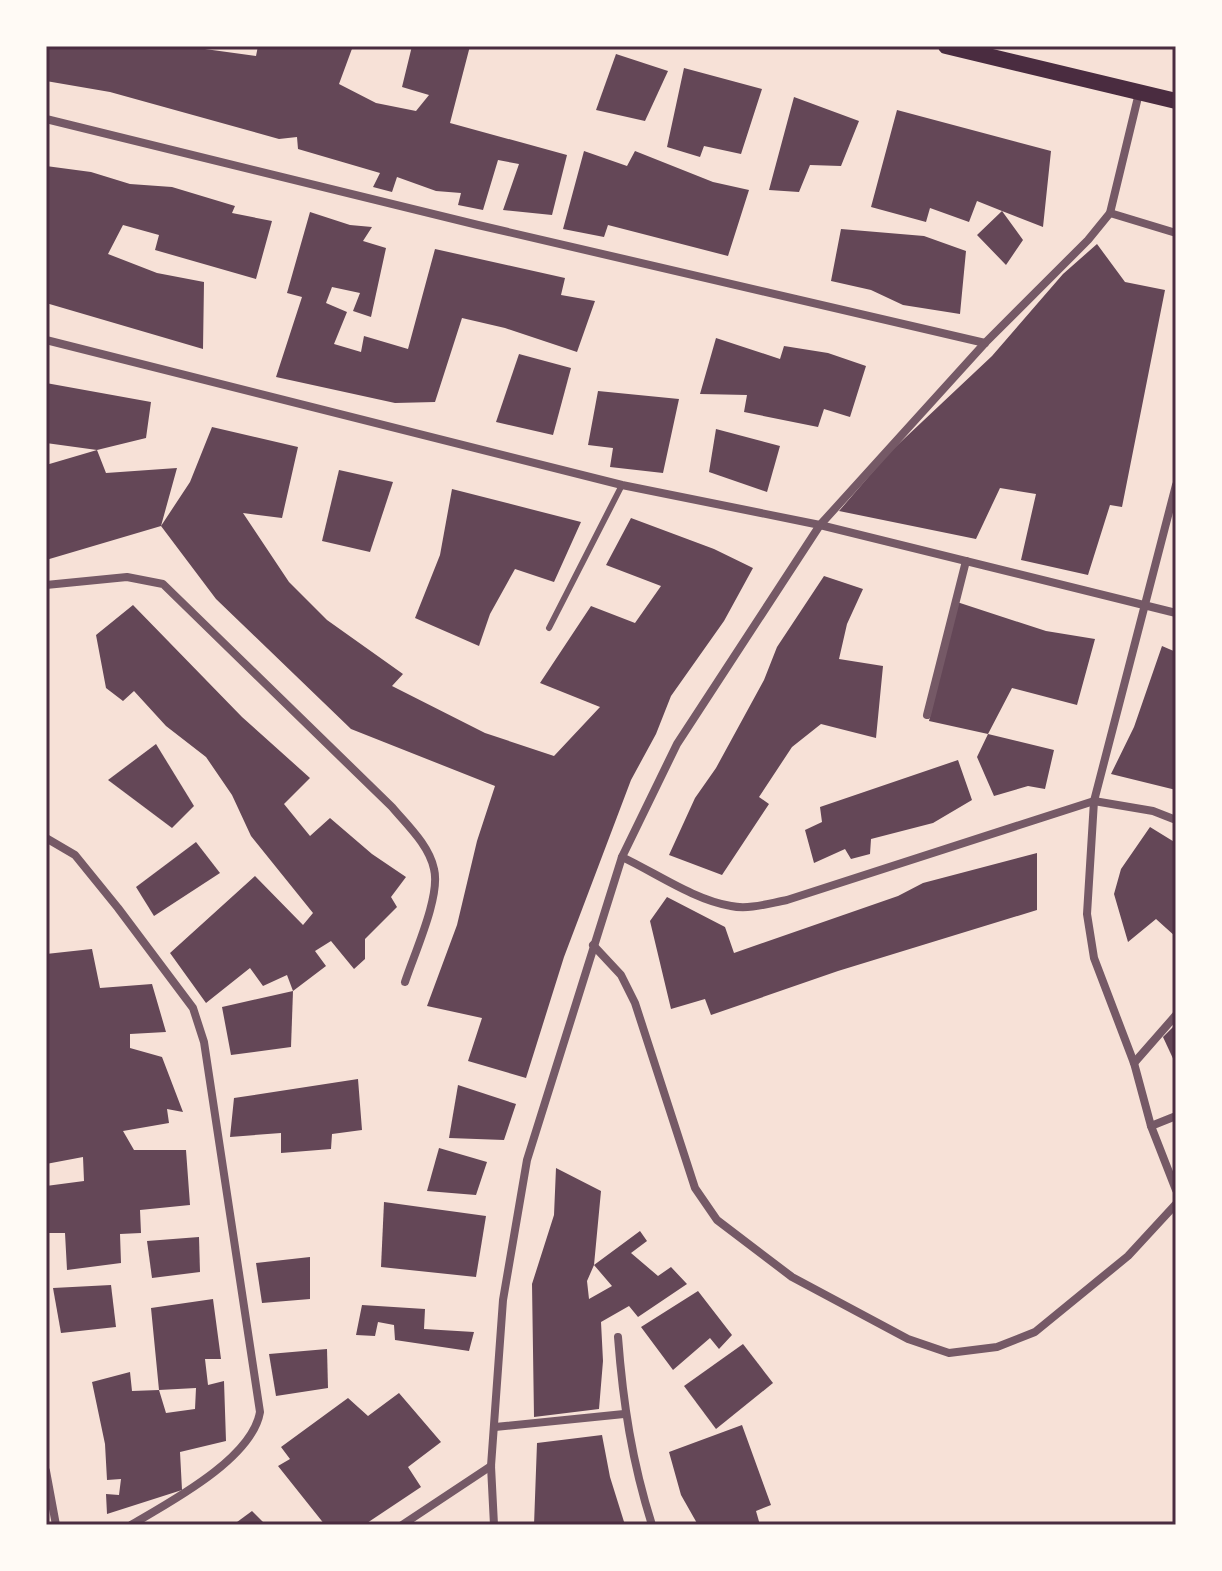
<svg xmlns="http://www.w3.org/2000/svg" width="1222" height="1571" viewBox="0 0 1222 1571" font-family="'Noto Sans',sans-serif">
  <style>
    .building { fill: #644757 }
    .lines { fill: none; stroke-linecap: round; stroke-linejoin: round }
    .service { stroke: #755966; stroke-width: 6 }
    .minor { stroke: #755966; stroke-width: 8 }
    .secondary { stroke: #4a2c40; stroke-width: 16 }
    .neatline { fill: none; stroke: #4a2c40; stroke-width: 3 }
  </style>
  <rect width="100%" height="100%" fill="#f7e1d7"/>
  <!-- building -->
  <g class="building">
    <path d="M46 46H206L205 49 256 56 258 46H353L339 84 376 103 416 111 429 95 402 87 412 46H470L450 123 567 155 552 215 503 210 519 164 498 160 483 210 458 205 461 193 436 191 397 177 392 192 373 187 380 173 298 149 297 137 279 139 110 92 46 81Z"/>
    <path d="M616 54 668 71 645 121 596 110Z"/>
    <path d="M684 68 762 89 741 154 704 146 700 157 667 147Z"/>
    <path d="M794 97 859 121 841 166 810 165 799 192 769 190Z"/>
    <path d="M897 110 1051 151 1043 227 1002 211 1023 240 1006 265 977 235 1002 211 977 201 969 222 930 208 926 222 871 207Z"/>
    <path d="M584 151 627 166 635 151 713 182 749 190 728 256 608 225 604 237 563 229Z"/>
    <path d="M46 166 91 172 130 184 172 187 235 206 232 213 272 221 256 279 155 250 159 235 123 225 108 254 157 273 204 282 203 349 46 303Z"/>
    <path d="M310 212 350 225 372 227 363 241 386 248 371 317 353 311 360 293 332 287 326 303 347 312 334 344 361 352 364 336 408 349 435 249 565 278 561 295 595 301 577 352 505 328 462 318 435 402 395 403 276 377 302 297 287 293Z"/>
    <path d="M841 229 924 236 966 251 960 314 903 305 871 290 831 281Z"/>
    <path d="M1097 244 1125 282 1165 290 1122 507 1110 505 1088 575 1021 560 1036 494 1000 488 976 539 839 511 889 453 992 356 1063 274Z"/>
    <path d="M716 338 780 359 784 346 828 353 866 366 850 417 824 409 818 427 744 412 747 395 700 394Z"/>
    <path d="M519 354 571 368 553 435 496 422Z"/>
    <path d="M46 383 151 402 146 438 97 450 106 473 177 468 161 526 190 482 212 427 298 447 282 518 243 513 289 582 327 620 403 674 392 686 485 733 554 756 600 707 540 683 591 606 635 623 661 586 606 565 631 518 714 549 753 568 724 621 671 696 656 734 631 780 564 957 526 1078 468 1061 482 1018 427 1006 457 925 477 841 495 786 351 729 216 599 161 526 46 560V465L97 450 46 443Z"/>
    <path d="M598 391 679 399 663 473 610 467 613 448 588 445Z"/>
    <path d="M716 429 780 446 767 492 709 472Z"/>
    <path d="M339 470 393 482 370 552 322 541Z"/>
    <path d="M452 489 581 522 554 582 515 569 490 614 479 646 415 618 440 555Z"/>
    <path d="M824 576 863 589 847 624 839 659 883 666 876 738 821 724 792 747 759 797 769 804 722 875 669 855 695 798 716 768 764 680 777 647Z"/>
    <path d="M957 602 1046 631 1095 639 1077 705 1012 688 988 734 929 721Z"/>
    <path d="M133 605 242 717 310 778 284 804 310 836 330 818 372 854 406 877 391 897 397 907 365 939V959L354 969 331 941 315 951 326 966 293 991 287 975 263 986 250 968 206 1003 170 953 255 876 303 925 313 913 251 836 232 795 206 757 166 726 134 691 123 701 106 688 96 635Z"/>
    <path d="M1162 646 1176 652V790L1111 774 1134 727Z"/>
    <path d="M988 734 1054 750 1045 789 1028 786 994 796 977 757Z"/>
    <path d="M156 744 194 806 172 828 108 780Z"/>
    <path d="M958 760 972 800 933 823 871 839 870 854 851 859 845 849 814 863 805 830 822 822 820 807Z"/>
    <path d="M1150 827 1176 843V937L1156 919 1128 942 1114 894 1121 869Z"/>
    <path d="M196 842 220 873 154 916 136 887Z"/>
    <path d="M1037 853V910L838 971 711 1015 705 999 671 1009 650 921 667 897 725 927 734 953 898 896 923 883Z"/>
    <path d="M92 949 100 988 152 984 166 1032 130 1034V1048L162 1057 183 1112 167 1109 169 1123 123 1131 134 1150H186L190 1205 140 1210 141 1233 120 1234 121 1263 67 1270 65 1233H46V1186L84 1181 83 1157 46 1164V954Z"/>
    <path d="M293 991 291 1047 231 1055 222 1007Z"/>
    <path d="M1176 1024V1065L1163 1037Z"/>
    <path d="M358 1079 362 1130 332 1134 331 1149 281 1153V1133L230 1137 234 1098Z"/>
    <path d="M458 1085 516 1104 504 1140 449 1138Z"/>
    <path d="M439 1148 487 1162 476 1195 427 1191Z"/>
    <path d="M556 1168 601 1191 594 1265 587 1281 589 1299 612 1286 594 1265 640 1231 647 1241 631 1253 658 1276 671 1267 687 1284 638 1317 629 1306 601 1322 603 1361 599 1409 534 1417 532 1284 554 1215Z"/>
    <path d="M384 1202 486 1216 476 1277 381 1267Z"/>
    <path d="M199 1237 200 1272 152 1278 147 1241Z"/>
    <path d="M310 1257V1299L262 1303 256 1263Z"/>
    <path d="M111 1285 116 1327 61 1333 53 1288Z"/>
    <path d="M698 1291 732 1335 719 1349 710 1338 673 1370 641 1327Z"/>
    <path d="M213 1299 221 1359H205L208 1385 224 1381 226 1441 180 1452 182 1490 107 1514 106 1494 119 1495 121 1479 107 1480 105 1444 92 1382 130 1372 132 1391 159 1390 166 1413 195 1409 196 1388 159 1390 151 1308Z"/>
    <path d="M362 1305 425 1309 424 1329 474 1332 469 1351 395 1340 394 1325 378 1322 375 1336 356 1335Z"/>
    <path d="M743 1344 773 1383 716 1429 684 1386Z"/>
    <path d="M327 1349 328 1388 276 1396 269 1354Z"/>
    <path d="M399 1393 441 1442 408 1467 421 1487 364 1525H325L278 1466 290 1459 281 1447 348 1398 368 1416Z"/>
    <path d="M742 1425 771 1505 756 1511 760 1525H698L681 1495 669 1452Z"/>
    <path d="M602 1435 610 1477 625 1525H534L537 1443Z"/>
    <path d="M252 1511 266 1525H233Z"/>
  </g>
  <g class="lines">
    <!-- service -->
    <path class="service" d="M549 628 622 485"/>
    <!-- minor -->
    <g class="minor">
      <path d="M46 119 478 225 985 343"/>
      <path d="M1110 213 1176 233"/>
      <path d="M46 340 622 485 820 525 1176 613"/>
      <path d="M1176 485 1094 801 1087 914 1094 958 1134 1063 1151 1126 1176 1190"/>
      <path d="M46 585 127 577 163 584 392 807C407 825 429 845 434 869 441 896 414 954 405 982"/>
      <path d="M927 715 966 561"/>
      <path d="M46 838 75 855 118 908 193 1008 204 1042 260 1412C252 1459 170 1502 131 1525"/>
      <path d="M622 857C656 873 694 900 731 906 749 910 770 903 787 900L1094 801 1153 811 1176 820"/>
      <path d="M593 945 621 975 635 1003 695 1188 717 1220 792 1277 908 1339 949 1353 997 1347 1035 1332 1128 1256 1176 1204"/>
      <path d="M1134 1063 1176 1015"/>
      <path d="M1151 1126 1176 1116"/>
      <path d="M618 1337C623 1403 632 1462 652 1525"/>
      <path d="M495 1427 624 1414"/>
      <path d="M46 1471 56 1525"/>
      <path d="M402 1525 491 1466"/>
      <path d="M494 1525 491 1466 503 1300 527 1160 622 857 677 744 820 525 985 343 1088 240 1110 213 1139 93"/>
    </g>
    <!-- secondary -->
    <path class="secondary" d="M946 46 1176 101"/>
  </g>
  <!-- border -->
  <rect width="1222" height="1571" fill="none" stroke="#fffaf5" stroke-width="96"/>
  <rect x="48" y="48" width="1126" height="1475" class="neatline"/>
</svg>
